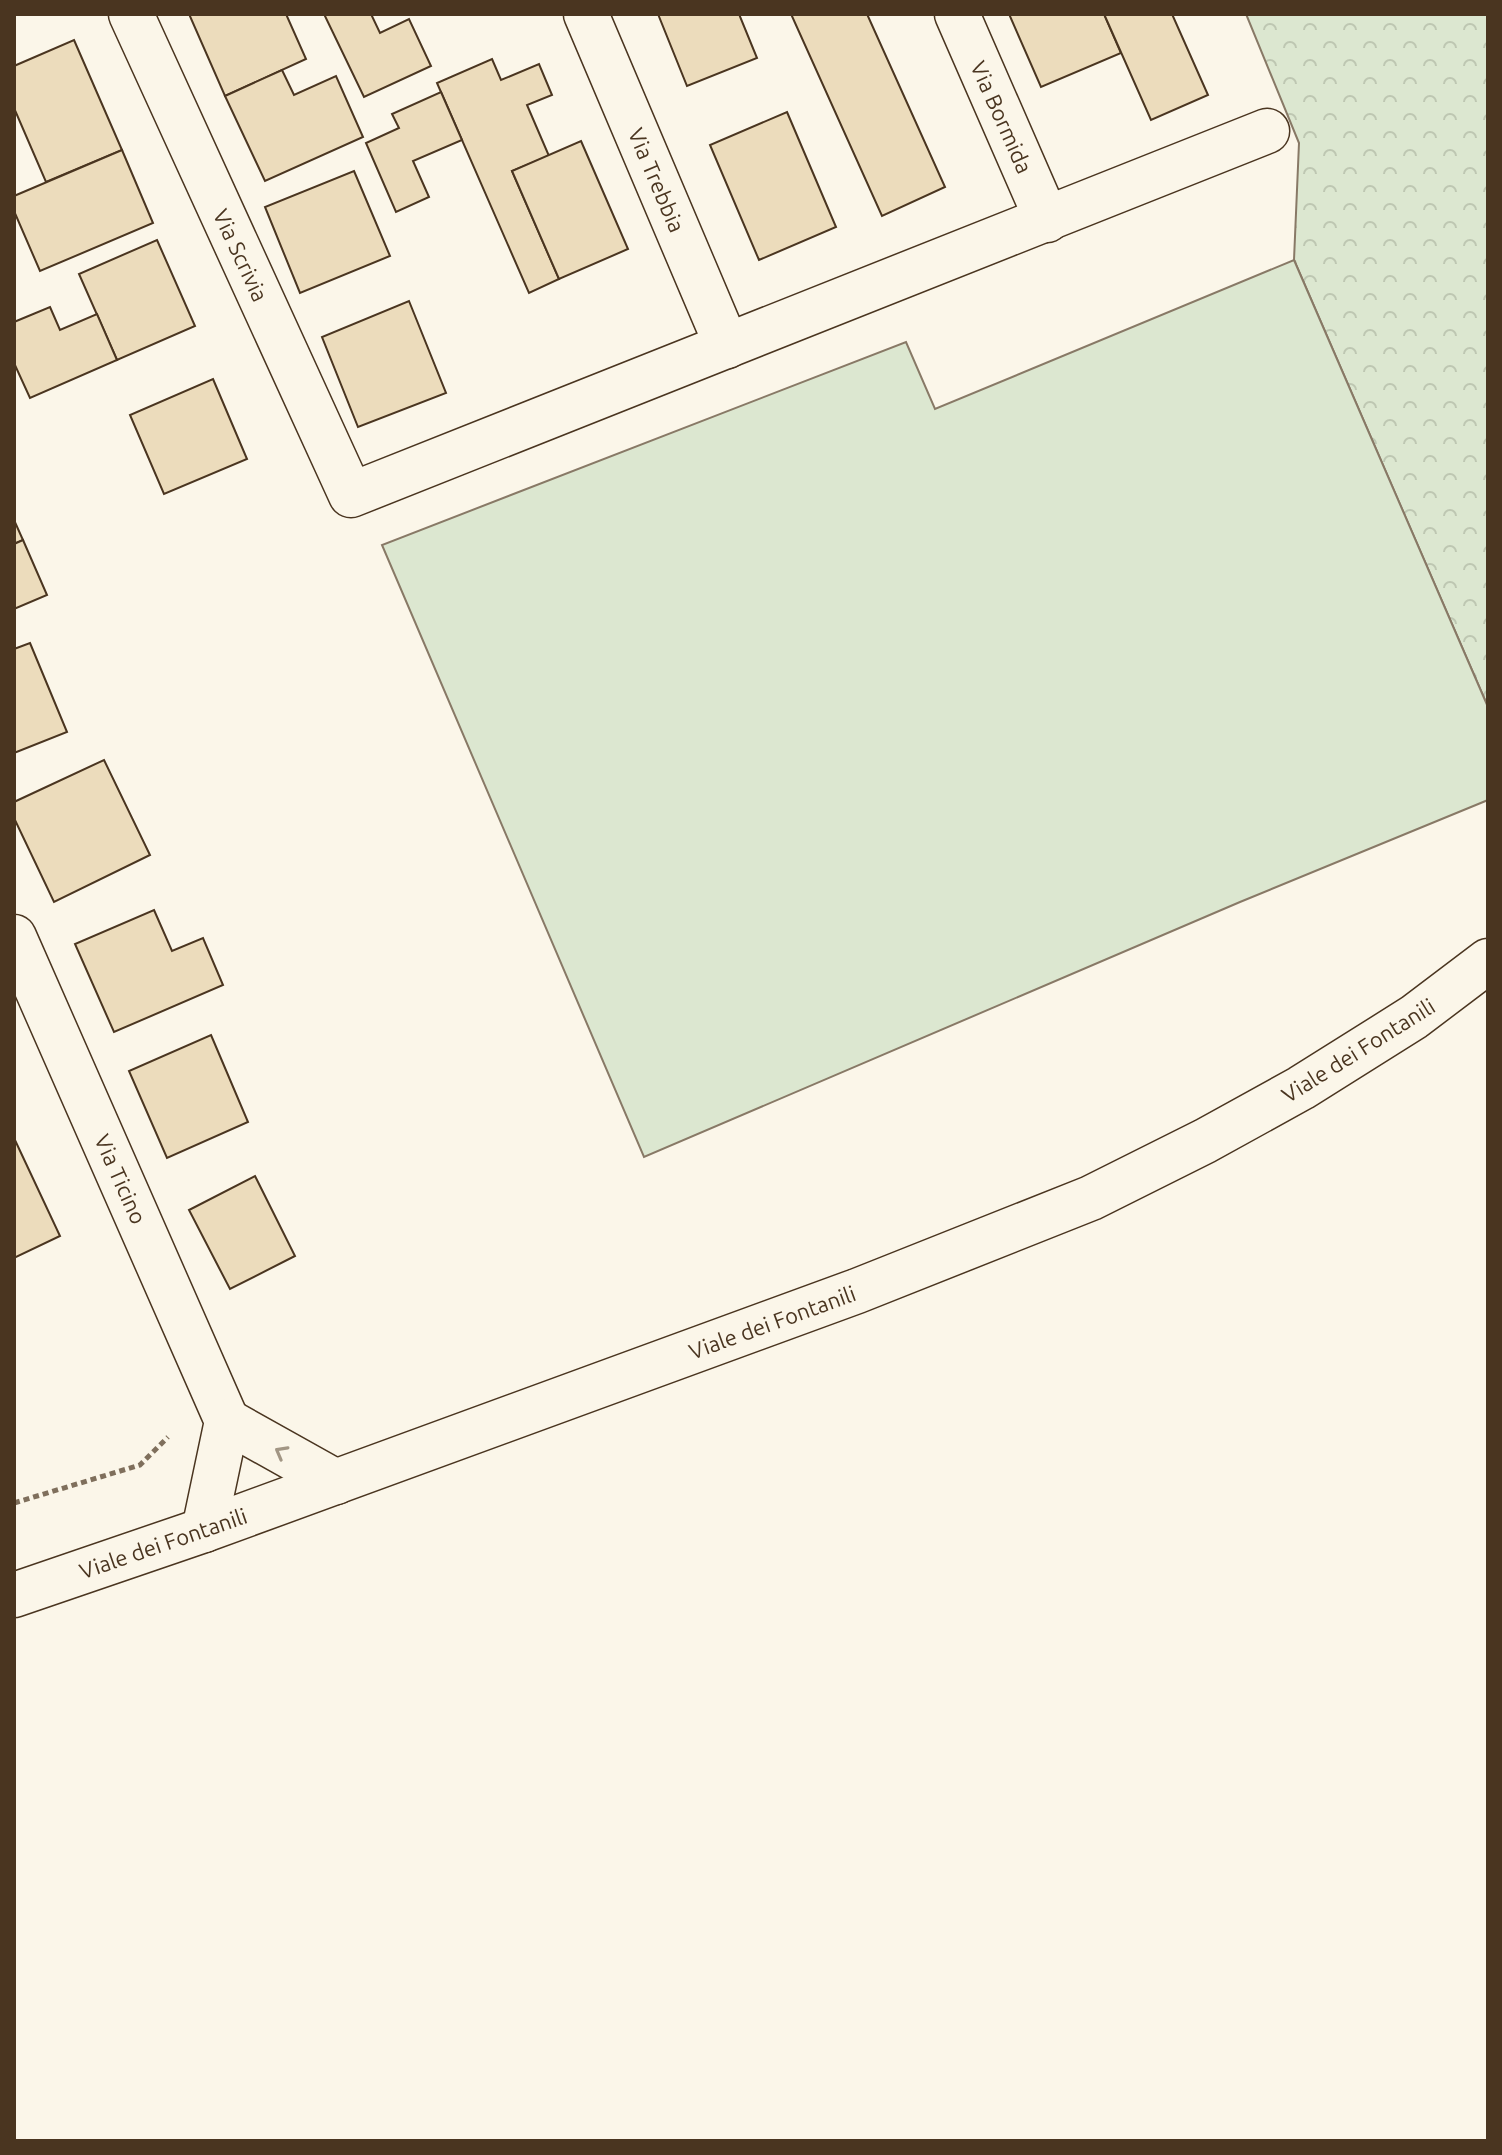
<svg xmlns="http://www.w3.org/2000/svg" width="1502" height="2155" viewBox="0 0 1502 2155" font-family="Ubuntu,sans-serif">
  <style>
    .forest { fill: url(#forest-crowns); stroke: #887966; stroke-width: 2 }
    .green { fill: #dce7d0; stroke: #887966; stroke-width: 2 }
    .building { fill: #ecdcbc; stroke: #4a3520; stroke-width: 2 }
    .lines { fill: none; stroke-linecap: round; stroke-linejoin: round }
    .street-casing { stroke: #4a3520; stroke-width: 47 }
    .secondary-casing { stroke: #4a3520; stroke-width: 47 }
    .path { stroke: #7f6f5c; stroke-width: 5; stroke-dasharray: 6 4; stroke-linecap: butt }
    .street { stroke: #fbf6e9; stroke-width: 44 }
    .secondary { stroke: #fbf6e9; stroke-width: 44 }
    .oneway { stroke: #a29684 }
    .labels { text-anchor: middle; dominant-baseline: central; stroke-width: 6; stroke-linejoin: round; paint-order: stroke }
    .street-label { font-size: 22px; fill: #4a3520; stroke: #fbf6e9 }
  </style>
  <defs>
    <pattern id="forest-crowns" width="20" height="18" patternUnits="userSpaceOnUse" patternTransform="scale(2)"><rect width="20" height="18" fill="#dce7d0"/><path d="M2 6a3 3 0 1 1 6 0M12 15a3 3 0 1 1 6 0" fill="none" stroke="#bec7b2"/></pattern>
  </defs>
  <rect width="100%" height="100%" fill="#fbf6e9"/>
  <!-- forest -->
  <path class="forest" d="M1246 14H1488V707L1294 260 1299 143Z"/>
  <!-- green -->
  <path class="green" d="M1294 260 1488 707V800L1240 902 644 1157 382 545 906 342 935 409Z"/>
  <!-- building -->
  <g class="building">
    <path d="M189 14H286L306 59 225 96Z"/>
    <path d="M324 14H371L380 33 409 19 431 66 364 97Z"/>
    <path d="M658 14H739L757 58 687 86Z"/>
    <path d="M791 14H867L945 187 882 216Z"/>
    <path d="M1009 14H1104L1121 53 1041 87Z"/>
    <path d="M1104 14H1172L1208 95 1151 120Z"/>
    <path d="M74 40 122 150 46 182 14 108V66Z"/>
    <path d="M492 59 501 80 539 64 552 95 527 105 549 156 512 171 559 279 529 293 437 83Z"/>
    <path d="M282 70 294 95 336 76 363 137 265 181 225 96Z"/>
    <path d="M441 92 462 140 413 161 429 197 396 212 366 143 399 128 392 114Z"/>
    <path d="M787 112 836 227 759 260 710 145Z"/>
    <path d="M581 141 628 249 559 279 512 171Z"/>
    <path d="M122 150 153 223 40 271 14 211V196Z"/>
    <path d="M354 171 390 256 300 293 265 207Z"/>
    <path d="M157 240 195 326 117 360 79 274Z"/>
    <path d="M409 301 446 393 358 427 322 337Z"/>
    <path d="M50 307 60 330 97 314 117 360 30 398 14 363V322Z"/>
    <path d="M213 379 247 459 164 494 130 415Z"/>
    <path d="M14 520 23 540 14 544Z"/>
    <path d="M23 540 47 595 14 609V544Z"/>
    <path d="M30 643 67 732 14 753V649Z"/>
    <path d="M104 760 150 855 54 902 14 818V802Z"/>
    <path d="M154 910 172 951 203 938 223 985 114 1032 75 944Z"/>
    <path d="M211 1035 248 1122 167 1158 129 1071Z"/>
    <path d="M14 1138 60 1236 14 1258Z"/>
    <path d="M255 1176 295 1256 230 1289 189 1210Z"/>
  </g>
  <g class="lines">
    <defs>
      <g id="street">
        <path d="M131 14 351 495 1267 131"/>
        <path d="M586 14 727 346"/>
        <path d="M957 14 1047 220"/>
        <path d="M14 937 227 1421 204 1530"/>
        <path d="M227 1421 336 1482"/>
      </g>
      <path id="secondary" d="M14 1595 204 1530 857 1291 1091 1198 1205 1141 1301 1088 1414 1017 1488 961"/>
    </defs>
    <!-- street casing -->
    <use href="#street" class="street-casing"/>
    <!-- secondary casing -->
    <use href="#secondary" class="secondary-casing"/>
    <!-- path -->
    <path class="path" d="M14 1503 140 1465 168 1437"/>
    <!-- street -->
    <use href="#street" class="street"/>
    <!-- secondary -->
    <use href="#secondary" class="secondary"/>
  </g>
  <!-- one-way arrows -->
  <defs><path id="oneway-chevron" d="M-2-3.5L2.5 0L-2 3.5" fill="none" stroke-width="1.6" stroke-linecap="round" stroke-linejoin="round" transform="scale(2)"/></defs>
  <use class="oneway" href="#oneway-chevron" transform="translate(281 1452) rotate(-151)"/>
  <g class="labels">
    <!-- street labels -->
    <g class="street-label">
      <text transform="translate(1002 117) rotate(66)">Via Bormida</text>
      <text transform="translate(657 180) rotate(67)">Via Trebbia</text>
      <text transform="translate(241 255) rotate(65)">Via Scrivia</text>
      <text transform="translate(1358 1050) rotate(-32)">Viale dei Fontanili</text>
      <text transform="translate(121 1179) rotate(66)">Via Ticino</text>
      <text transform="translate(772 1322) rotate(-20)">Viale dei Fontanili</text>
      <text transform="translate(163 1543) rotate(-19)">Viale dei Fontanili</text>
    </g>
  </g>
  <!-- border -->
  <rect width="1502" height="2155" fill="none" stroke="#4a3520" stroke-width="32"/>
</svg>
